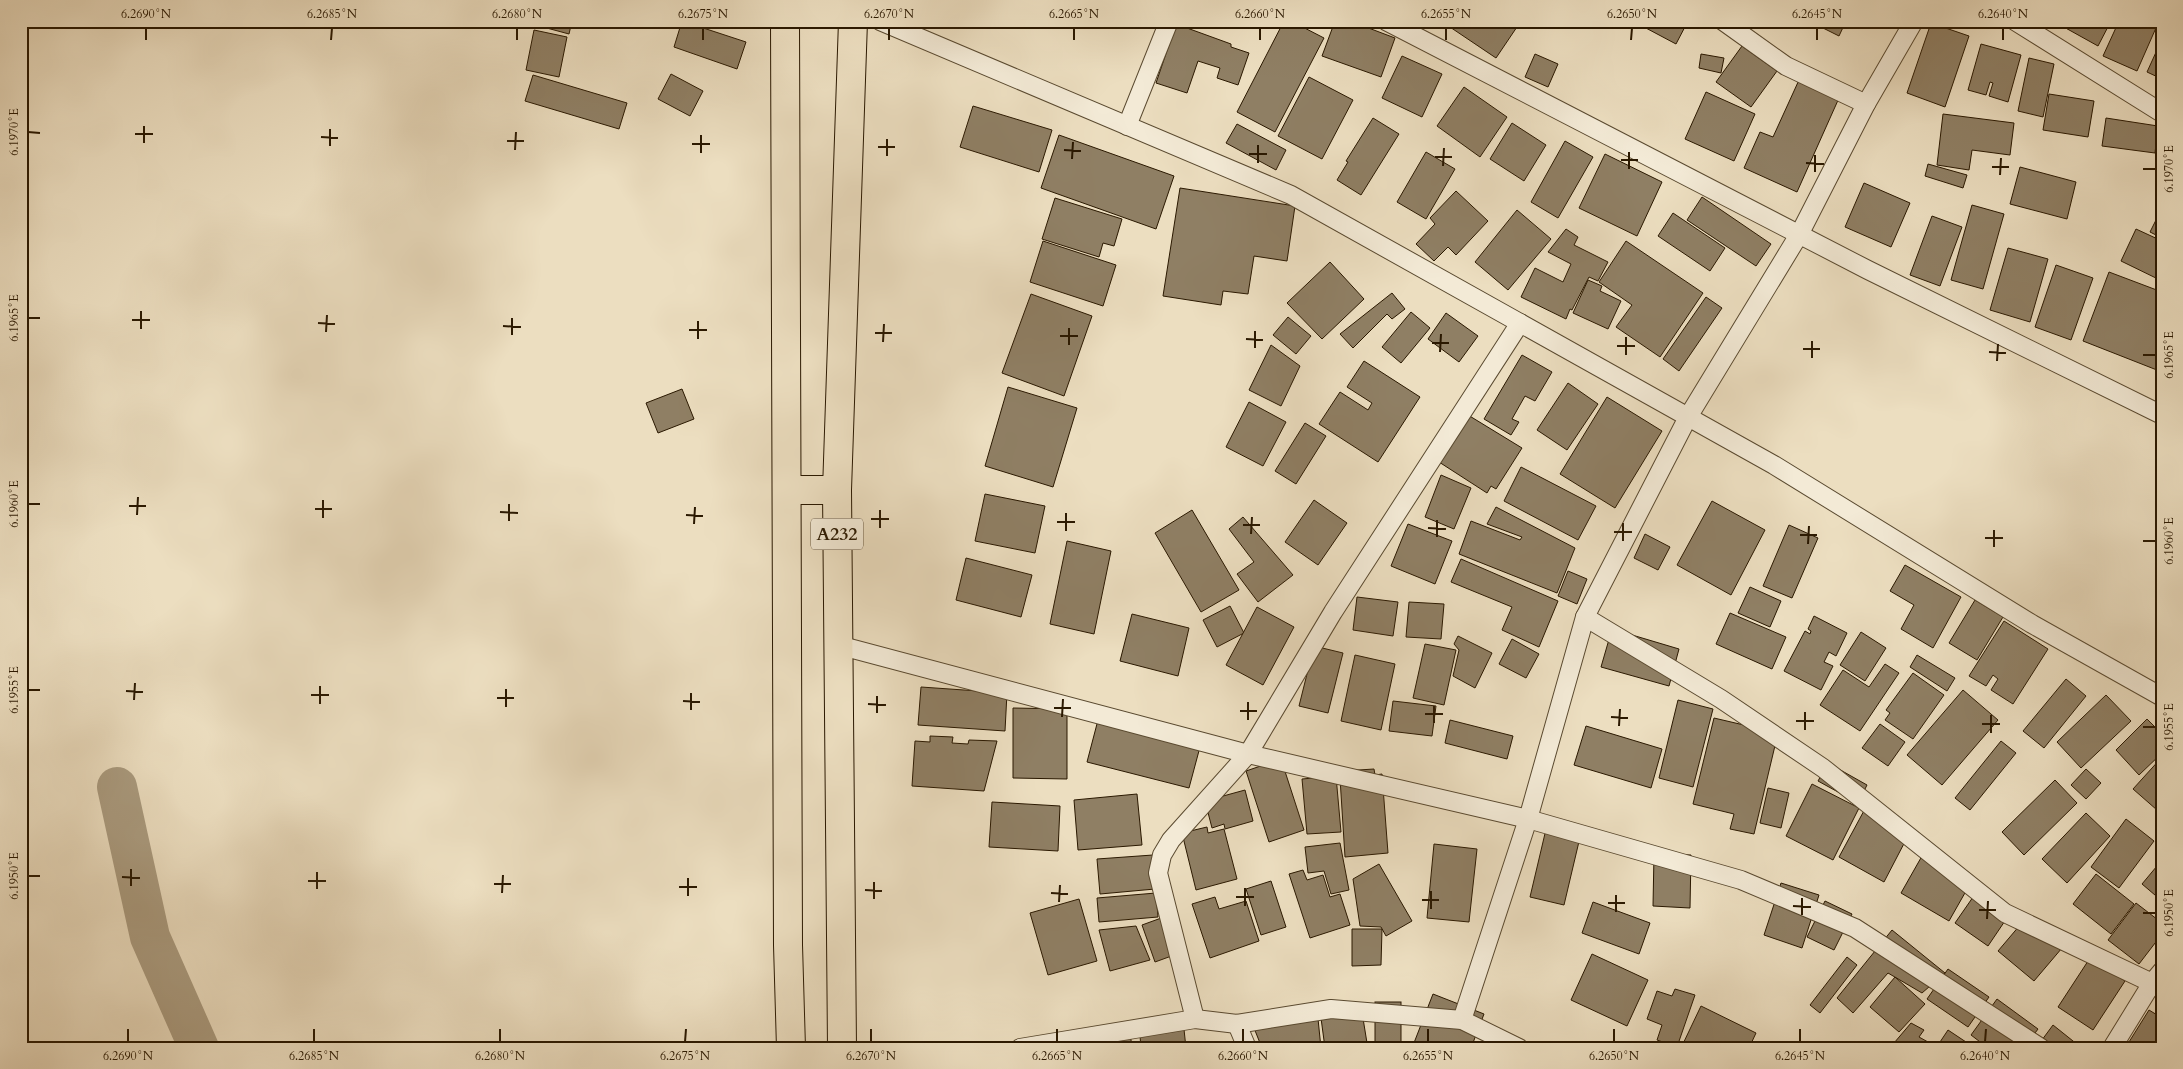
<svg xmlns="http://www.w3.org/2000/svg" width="2183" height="1069" viewBox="0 0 2183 1069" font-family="Cardo,serif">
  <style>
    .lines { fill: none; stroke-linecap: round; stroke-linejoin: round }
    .river { stroke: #aa9b7f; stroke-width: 40 }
    .building { fill: #8f7f64; stroke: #2a1800 }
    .minor-casing { stroke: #5a4a30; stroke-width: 20 }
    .trunk-casing { stroke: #2a1800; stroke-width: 30 }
    .minor { stroke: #f3ead6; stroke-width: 18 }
    .trunk { stroke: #ecdec0; stroke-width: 28 }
    .ticks { fill: none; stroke: #2a1800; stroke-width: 2 }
    .labels { text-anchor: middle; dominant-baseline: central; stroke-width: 4; stroke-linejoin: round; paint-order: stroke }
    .shield { fill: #f3ead6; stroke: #665740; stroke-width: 1 }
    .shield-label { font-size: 18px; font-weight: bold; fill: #2a1800 }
    .neatline { fill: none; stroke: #2a1800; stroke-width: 2 }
    .ticks-label { font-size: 12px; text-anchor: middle; fill: #2a1800 }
  </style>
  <rect width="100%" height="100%" fill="#ecdec0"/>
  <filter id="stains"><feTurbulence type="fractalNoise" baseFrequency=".004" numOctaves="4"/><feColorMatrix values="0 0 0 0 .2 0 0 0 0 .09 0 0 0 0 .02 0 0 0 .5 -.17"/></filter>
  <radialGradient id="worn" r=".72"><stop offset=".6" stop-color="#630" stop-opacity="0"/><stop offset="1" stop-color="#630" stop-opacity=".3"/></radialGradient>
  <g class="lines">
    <!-- river -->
    <path class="river" d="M117 787 150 937 199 1048"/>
  </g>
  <!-- building -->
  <g class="building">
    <path d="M544 21H572L569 34 543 27Z"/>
    <path d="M682 21 746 42 737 69 674 47Z"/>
    <path d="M1284 21H1291L1324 38 1275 132 1237 112Z"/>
    <path d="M1335 21H1350L1395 38 1381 77 1322 56Z"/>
    <path d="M1441 21H1521L1496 58Z"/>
    <path d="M1646 21H1688L1676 44 1644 27Z"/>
    <path d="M1809 21H1846L1839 36Z"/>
    <path d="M1863 21H1877L1873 28Z"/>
    <path d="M2053 21H2111L2098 46Z"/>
    <path d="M2119 21H2159L2137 71 2103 56Z"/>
    <path d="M1931 23 1969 36 1945 107 1907 93Z"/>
    <path d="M1176 24 1231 44V47L1249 53 1238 85 1217 78 1220 68 1198 61 1187 93 1156 83Z"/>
    <path d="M534 30 567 37 559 77 526 70Z"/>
    <path d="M2162 39V79L2147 72Z"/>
    <path d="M1981 44 2021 55 2008 102 1989 96 1993 83 1990 82 1986 95 1968 90Z"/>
    <path d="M1742 46 1777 71 1751 107 1716 82Z"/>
    <path d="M1535 54 1558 64 1548 87 1525 77Z"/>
    <path d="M1701 54 1724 58 1721 73 1699 68Z"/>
    <path d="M1402 56 1442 74 1422 117 1382 98Z"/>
    <path d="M2029 58 2054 64 2043 117 2018 111Z"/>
    <path d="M671 74 703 91 690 116 658 99Z"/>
    <path d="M533 75 627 103 619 129 525 101Z"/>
    <path d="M1309 77 1353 100 1322 159 1278 136Z"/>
    <path d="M1799 80 1839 98 1797 192 1744 168 1760 132 1773 137Z"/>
    <path d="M1464 87 1507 117 1480 157 1437 126Z"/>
    <path d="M1706 92 1755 114 1734 161 1685 139Z"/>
    <path d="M2049 94 2094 101 2088 137 2043 130Z"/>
    <path d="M973 106 1052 130 1039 172 960 147Z"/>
    <path d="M1943 114 2014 123 2010 155 1972 150 1969 170 1937 165Z"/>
    <path d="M1373 118 1399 134 1361 195 1337 180 1348 162 1346 161Z"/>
    <path d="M2106 118 2158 126 2155 153 2102 146Z"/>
    <path d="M1512 123 1546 145 1524 181 1490 159Z"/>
    <path d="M1237 124 1286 150 1276 170 1226 143Z"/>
    <path d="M1059 135 1174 176 1156 229 1041 188Z"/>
    <path d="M1565 141 1593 157 1558 218 1531 202Z"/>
    <path d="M1426 152 1455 169 1426 219 1397 202Z"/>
    <path d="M1605 154 1662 182 1637 236 1579 208Z"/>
    <path d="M1928 164 1967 175 1963 188 1925 176Z"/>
    <path d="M2020 167 2076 182 2067 219 2010 204Z"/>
    <path d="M1864 183 1910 203 1891 247 1845 227Z"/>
    <path d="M1180 188 1295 206 1287 261 1254 256 1248 294 1223 291 1221 305 1163 296Z"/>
    <path d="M1456 191 1488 221 1456 255 1448 247 1434 261 1416 244 1435 224 1430 218Z"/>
    <path d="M1702 197 1771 244 1756 266 1687 220Z"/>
    <path d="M1055 198 1122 219 1114 246 1103 243 1099 257 1042 239Z"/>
    <path d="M1972 205 2004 214 1983 289 1951 280Z"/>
    <path d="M2162 208V238L2150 232Z"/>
    <path d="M1517 210 1551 239 1508 290 1475 262Z"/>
    <path d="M1673 213 1725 248 1710 271 1658 236Z"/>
    <path d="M1932 216 1962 227 1940 286 1910 275Z"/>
    <path d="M1566 229 1578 237 1574 245 1608 262 1598 281 1589 277 1572 310 1570 309 1566 319 1521 297 1535 268 1563 282 1571 264 1548 252Z"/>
    <path d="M2136 229 2162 241 2160 280 2121 261Z"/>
    <path d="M1043 241 1116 265 1103 306 1030 282Z"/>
    <path d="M1626 241 1703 293 1660 357 1616 327 1632 305 1599 282Z"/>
    <path d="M2008 248 2048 259 2030 322 1990 310Z"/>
    <path d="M1330 262 1364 299 1322 339 1287 303Z"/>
    <path d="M2056 265 2093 278 2071 340 2035 327Z"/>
    <path d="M2109 272 2162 292V372L2083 341Z"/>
    <path d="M1588 280 1602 286 1600 291 1621 301 1608 329 1573 313Z"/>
    <path d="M1392 293 1405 309 1392 319 1387 314 1353 348 1340 334Z"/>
    <path d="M1031 294 1092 316 1064 396 1002 373Z"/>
    <path d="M1706 297 1722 308 1679 371 1663 359Z"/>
    <path d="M1411 312 1430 328 1401 363 1382 347Z"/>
    <path d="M1446 313 1478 336 1459 362 1428 339Z"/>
    <path d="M1288 317 1311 336 1296 354 1273 335Z"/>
    <path d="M1271 345 1300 366 1281 406 1249 390Z"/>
    <path d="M1522 355 1552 372 1535 401 1525 396 1512 419 1519 422 1511 435 1484 419Z"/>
    <path d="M1364 361 1420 397 1378 462 1319 424 1340 392 1368 410 1372 403 1347 387Z"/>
    <path d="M1568 383 1598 404 1567 450 1537 430Z"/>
    <path d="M1008 387 1077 408 1053 487 985 466Z"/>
    <path d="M682 389 694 419 658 433 646 403Z"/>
    <path d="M1607 397 1662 431 1615 508 1560 474Z"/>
    <path d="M1249 402 1286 422 1263 466 1226 447Z"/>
    <path d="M1468 415 1522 448 1496 489 1491 486 1487 493 1439 462Z"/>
    <path d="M1305 423 1326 436 1296 484 1275 471Z"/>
    <path d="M1521 467 1596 506 1578 540 1504 501Z"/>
    <path d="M1441 475 1471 488 1454 529 1425 517Z"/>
    <path d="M985 494 1045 506 1035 553 975 541Z"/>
    <path d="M1314 500 1347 523 1318 565 1285 542Z"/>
    <path d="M1712 501 1765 530 1731 595 1677 565Z"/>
    <path d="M1496 507 1575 548 1557 593 1459 554 1471 521 1520 540 1522 537 1487 524Z"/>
    <path d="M1192 510 1239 590 1201 612 1155 533Z"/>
    <path d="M1243 517 1293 575 1258 602 1237 574 1254 562 1229 529Z"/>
    <path d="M1408 524 1452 541 1435 584 1391 566Z"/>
    <path d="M1789 525 1818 538 1792 598 1763 586Z"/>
    <path d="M1645 534 1670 547 1658 570 1634 558Z"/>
    <path d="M1067 541 1111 551 1094 634 1050 624Z"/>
    <path d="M966 558 1032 575 1021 617 956 600Z"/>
    <path d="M1461 559 1558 601 1539 647 1502 630 1512 607 1451 582Z"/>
    <path d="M1905 565 1961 597 1933 648 1901 629 1914 605 1890 591Z"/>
    <path d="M1568 571 1587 579 1577 604 1558 596Z"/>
    <path d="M1750 587 1781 601 1770 627 1738 613Z"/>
    <path d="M1357 597 1398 602 1393 636 1353 630Z"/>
    <path d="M1975 600 2003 617 1977 660 1949 643Z"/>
    <path d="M1409 602 1444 604 1441 639 1406 637Z"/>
    <path d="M1230 606 1244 633 1217 647 1203 620Z"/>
    <path d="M1257 607 1294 627 1263 685 1226 665Z"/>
    <path d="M1730 613 1786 637 1772 669 1716 644Z"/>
    <path d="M1132 614 1189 628 1178 676 1120 661Z"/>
    <path d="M1814 616 1847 633 1836 656 1829 652 1824 662 1833 666 1821 690 1784 671 1805 631 1810 634 1811 631 1808 629Z"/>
    <path d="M2004 621 2048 649 2013 704 1991 690 1998 679 1993 675 1986 686 1969 676Z"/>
    <path d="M1612 629 1679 649 1669 686 1601 667Z"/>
    <path d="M1861 632 1886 648 1865 681 1840 665Z"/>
    <path d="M1458 636 1492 653 1475 688 1453 676 1459 650 1454 644Z"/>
    <path d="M1512 639 1539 654 1526 678 1499 664Z"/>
    <path d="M1425 644 1456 650 1444 705 1413 698Z"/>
    <path d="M1314 646 1343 653 1328 713 1299 706Z"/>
    <path d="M1355 655 1395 664 1381 730 1341 721Z"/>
    <path d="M1917 655 1955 678 1947 691 1910 667Z"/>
    <path d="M1885 664 1899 673 1860 731 1820 705 1843 670 1869 687Z"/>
    <path d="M1913 673 1944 695 1913 739 1885 720 1890 713 1886 710Z"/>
    <path d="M2066 679 2086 696 2044 748 2023 731Z"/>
    <path d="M921 687 1007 693 1005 731 918 725Z"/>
    <path d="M1963 690 1998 720 1942 785 1907 755Z"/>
    <path d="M2106 695 2131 721 2081 768 2057 742Z"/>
    <path d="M1678 700 1713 709 1693 787 1659 778Z"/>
    <path d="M1393 701 1436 706 1432 736 1389 731Z"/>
    <path d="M1013 708 1067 709V779L1013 778Z"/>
    <path d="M1714 718 1778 733 1754 834 1730 829 1734 814 1693 804Z"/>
    <path d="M2147 719 2162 734V753L2139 775 2116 750Z"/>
    <path d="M1098 720 1200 747 1189 788 1087 762Z"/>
    <path d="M1450 720 1513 736 1507 759 1445 743Z"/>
    <path d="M1880 724 1905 742 1888 766 1862 748Z"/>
    <path d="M1586 726 1662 749 1651 788 1574 765Z"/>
    <path d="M930 736 953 737 952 743 968 744 969 740 997 741 984 791 912 786 915 741 930 742Z"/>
    <path d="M2001 741 2016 753 1970 810 1955 798Z"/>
    <path d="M2162 757V804L2157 810 2133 789Z"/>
    <path d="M1281 759 1304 830 1269 842 1246 771Z"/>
    <path d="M1828 763 1867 785 1858 803 1818 781Z"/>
    <path d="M1374 769 1375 775 1382 774 1388 853 1345 857 1340 778 1343 771Z"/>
    <path d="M2086 769 2101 783 2086 799 2071 785Z"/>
    <path d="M1336 776 1341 832 1307 834 1302 779Z"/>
    <path d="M2055 780 2077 803 2024 855 2002 832Z"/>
    <path d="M1812 784 1859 808 1833 860 1786 836Z"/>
    <path d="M1768 788 1789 793 1781 828 1760 823Z"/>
    <path d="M1245 790 1253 821 1225 829 1224 824 1212 828 1205 801Z"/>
    <path d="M1137 794 1142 845 1078 850 1074 800Z"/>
    <path d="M992 802 1060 806 1058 851 989 847Z"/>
    <path d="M1866 807 1910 832 1884 882 1839 857Z"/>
    <path d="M2086 813 2110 836 2067 883 2042 859Z"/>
    <path d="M2126 819 2154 841 2119 888 2091 867Z"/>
    <path d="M1547 825 1581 833 1564 905 1530 897Z"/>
    <path d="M1207 827 1208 833 1224 829 1237 879 1196 890 1182 833Z"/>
    <path d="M1340 843 1349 890 1331 894 1324 871 1308 873 1305 847Z"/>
    <path d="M1434 844 1477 849 1469 922 1427 918Z"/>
    <path d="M1654 854 1691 855 1690 908 1653 906Z"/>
    <path d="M1153 855 1155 889 1100 894 1097 859Z"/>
    <path d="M1922 856 1970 884 1949 921 1901 893Z"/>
    <path d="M2162 860V901L2142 884Z"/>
    <path d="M1379 864 1412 921 1386 936 1381 927 1360 926 1353 879Z"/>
    <path d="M1303 870 1307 880 1323 875 1330 897 1340 894 1350 925 1310 938 1289 874Z"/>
    <path d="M2096 874 2134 904 2111 934 2073 904Z"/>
    <path d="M1271 881 1286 927 1261 935 1246 889Z"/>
    <path d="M1781 883 1819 895 1802 948 1764 935Z"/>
    <path d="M1980 887 2013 909 1988 946 1955 923Z"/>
    <path d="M1156 893 1158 917 1099 922 1097 898Z"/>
    <path d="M1215 897 1219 909 1246 901 1259 941 1210 958 1192 904Z"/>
    <path d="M1079 899 1097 961 1048 975 1030 913Z"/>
    <path d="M1825 901 1852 914 1834 950 1807 937Z"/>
    <path d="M1593 902 1650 923 1639 954 1582 933Z"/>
    <path d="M2136 903 2162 923V934L2139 964 2108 940Z"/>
    <path d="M1164 917 1177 954 1155 962 1142 925Z"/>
    <path d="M2026 918 2062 948 2034 981 1998 951Z"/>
    <path d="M1136 926 1150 960 1110 971 1099 930Z"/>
    <path d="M1352 929H1382L1381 965 1352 966Z"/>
    <path d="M1892 930 1945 973 1922 993 1888 973 1853 1013 1837 998Z"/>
    <path d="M1592 954 1648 980 1627 1026 1571 1000Z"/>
    <path d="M1847 957 1857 965 1820 1013 1810 1005Z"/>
    <path d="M2090 958 2125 981 2093 1030 2058 1007Z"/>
    <path d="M1948 969 1989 997 1968 1027 1927 999Z"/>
    <path d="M1895 977 1925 1004 1899 1032 1870 1007Z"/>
    <path d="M1675 989 1695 995 1677 1047 1657 1040 1662 1025 1647 1019 1657 991 1672 996Z"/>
    <path d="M1433 994 1484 1014 1471 1048H1412Z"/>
    <path d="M1997 999 2038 1029 2024 1048H1988L1971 1035Z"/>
    <rect x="1375" y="1002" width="26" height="46"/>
    <path d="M1701 1006 1756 1033 1749 1048H1681Z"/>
    <path d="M1317 1009 1321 1048H1262L1248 1013Z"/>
    <path d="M2149 1010 2162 1018V1048H2139L2129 1042Z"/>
    <path d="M1362 1012 1367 1043 1325 1048 1321 1018Z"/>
    <path d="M1183 1020 1186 1048H1141L1139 1024Z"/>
    <path d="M1911 1023 1924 1030 1919 1037 1928 1042 1925 1048H1886L1890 1042 1894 1043Z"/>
    <path d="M2053 1025 2078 1045 2077 1048H2036Z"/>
    <path d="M1948 1030 1975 1048H1936Z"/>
    <path d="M1130 1032 1132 1048H1112L1111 1034Z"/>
    <path d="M1763 1042 1775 1048H1760Z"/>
  </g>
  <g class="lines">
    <defs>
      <g id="minor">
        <path d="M880 21 1291 195 1774 465 2032 624 2162 697"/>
        <path d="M1386 21 1868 270 2162 415"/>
        <path d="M1723 21 1786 66 1866 104"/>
        <path d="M2015 21 2162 113"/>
        <path d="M1127 126 1169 21"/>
        <path d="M1585 617 1721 699 1823 768 2005 913 2152 983 2162 990"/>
        <path d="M838 645 1248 754 1528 819 1741 880 1855 928 2041 1048"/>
        <path d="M1195 1019 1158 873 1162 855 1171 840 1248 754 1333 612 1520 323"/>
        <path d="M1462 1020 1528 819 1585 617 1688 417 1800 233 1866 104 1914 21"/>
        <path d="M1237 1024 1247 1048"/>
        <path d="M1020 1048 1195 1019 1237 1024 1331 1009 1462 1020 1519 1048"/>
        <path d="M2112 1048 2152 983 2162 971"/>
      </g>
      <g id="trunk">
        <path d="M785 21 788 945 791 1048"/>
        <path d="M787 490H837"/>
        <path d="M842 1048 837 490 853 21"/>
      </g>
    </defs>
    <!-- minor casing -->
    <use href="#minor" class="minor-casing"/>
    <!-- trunk casing -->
    <use href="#trunk" class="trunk-casing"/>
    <!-- minor -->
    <use href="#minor" class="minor"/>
    <!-- trunk -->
    <use href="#trunk" class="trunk"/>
  </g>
  <!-- ticks -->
  <path class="ticks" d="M146 40V28M331 40 332 28M517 40V28M703 40V28M889 40V28M1074 40V28M1260 40V28M1446 40V28M1631 40 1632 28M1817 40V28M2003 40V28M28 132 40 133M135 134H153M321 137 338 138M507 141H524M144 143V126M692 144H710M330 146V129M878 147H895M515 150 516 132M1064 150 1081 151M701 153V135M1249 154H1267M887 156V139M1435 157H1452M1072 159 1073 142M1621 160H1638M1258 163V145M1806 163 1824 164M1443 166 1444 148M1992 167H2009M1629 169V152M2143 169H2156M1815 172V155M2000 175 2001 158M28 318H40M132 320H150M318 323 335 324M503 326 521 327M141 329V311M689 330H707M326 332 327 315M875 333H892M512 335V318M1060 336H1078M698 339V321M1246 339 1263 340M883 342 884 324M1432 343H1449M1069 345V328M1617 346H1635M1255 348V331M1803 349H1820M1440 352 1441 334M1989 352 2006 353M1626 355V337M2143 355H2156M1812 358V341M1997 361 1998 344M28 504H40M129 506H146M315 509H332M500 512 518 513M137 515 138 497M686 515 703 516M323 518V500M871 519H889M509 521V504M1057 522H1075M694 524 695 507M1243 525H1260M880 528V510M1428 528 1446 529M1066 531V513M1614 532H1632M1251 534 1252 517M1800 535H1817M1437 537V520M1985 538H2003M1623 541V523M2143 541H2156M1808 544 1809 526M1994 547V530M28 690H40M126 691 143 692M311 695H329M497 698H514M134 700 135 683M683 701 700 702M320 704V686M868 704 886 705M506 707V689M1054 708H1071M691 710V693M1240 711H1257M877 713V696M1425 714H1443M1062 717 1063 699M1611 717 1628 718M1248 720V702M1796 721H1814M1434 723V706M1982 724H2000M1619 726 1620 709M2143 727H2156M1805 730V712M1991 733V715M28 876H40M122 877 140 878M308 881H326M494 884H511M131 886V869M679 887H697M317 889V872M865 890 882 891M502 893 503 875M1051 893 1068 894M688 896V878M1236 897H1254M874 899V882M1422 900H1439M1059 902 1060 885M1608 903H1625M1245 906V888M1793 906 1811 907M1431 909V891M1979 910H1996M1616 912V895M2143 913H2156M1802 915V898M1987 919 1988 901M128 1042V1029M314 1042V1029M500 1042V1029M685 1042 686 1029M871 1042V1029M1057 1042V1029M1243 1042V1029M1428 1042V1029M1614 1042V1029M1800 1042V1029M1985 1042 1986 1029"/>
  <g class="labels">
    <!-- shield labels -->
    <rect class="shield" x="811" y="518.5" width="52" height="31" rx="4"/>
    <g class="shield-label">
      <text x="837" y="534">A232</text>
    </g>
  </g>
  <!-- margin -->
  <rect width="2183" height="1069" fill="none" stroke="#ecdec0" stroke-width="55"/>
  <rect x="28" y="28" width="2128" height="1014" class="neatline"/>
  <g class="ticks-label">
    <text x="146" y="18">6.2690°N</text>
    <text x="332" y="18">6.2685°N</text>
    <text x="517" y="18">6.2680°N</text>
    <text x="703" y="18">6.2675°N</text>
    <text x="889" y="18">6.2670°N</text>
    <text x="1074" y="18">6.2665°N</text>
    <text x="1260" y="18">6.2660°N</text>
    <text x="1446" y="18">6.2655°N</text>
    <text x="1632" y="18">6.2650°N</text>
    <text x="1817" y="18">6.2645°N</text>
    <text x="2003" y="18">6.2640°N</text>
    <text transform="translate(14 132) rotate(-90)" y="4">6.1970°E</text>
    <text transform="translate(2169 169) rotate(-90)" y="4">6.1970°E</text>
    <text transform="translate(14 318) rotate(-90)" y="4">6.1965°E</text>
    <text transform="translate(2169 355) rotate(-90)" y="4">6.1965°E</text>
    <text transform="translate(14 504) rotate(-90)" y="4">6.1960°E</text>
    <text transform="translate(2169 541) rotate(-90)" y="4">6.1960°E</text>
    <text transform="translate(14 690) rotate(-90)" y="4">6.1955°E</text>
    <text transform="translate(2169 727) rotate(-90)" y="4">6.1955°E</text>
    <text transform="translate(14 876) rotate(-90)" y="4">6.1950°E</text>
    <text transform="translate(2169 913) rotate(-90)" y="4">6.1950°E</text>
    <text x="128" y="1060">6.2690°N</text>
    <text x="314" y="1060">6.2685°N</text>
    <text x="500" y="1060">6.2680°N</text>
    <text x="685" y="1060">6.2675°N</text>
    <text x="871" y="1060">6.2670°N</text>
    <text x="1057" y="1060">6.2665°N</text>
    <text x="1243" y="1060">6.2660°N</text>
    <text x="1428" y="1060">6.2655°N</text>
    <text x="1614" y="1060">6.2650°N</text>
    <text x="1800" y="1060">6.2645°N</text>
    <text x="1985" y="1060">6.2640°N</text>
  </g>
  <rect width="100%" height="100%" filter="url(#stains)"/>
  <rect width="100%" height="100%" fill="url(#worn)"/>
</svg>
